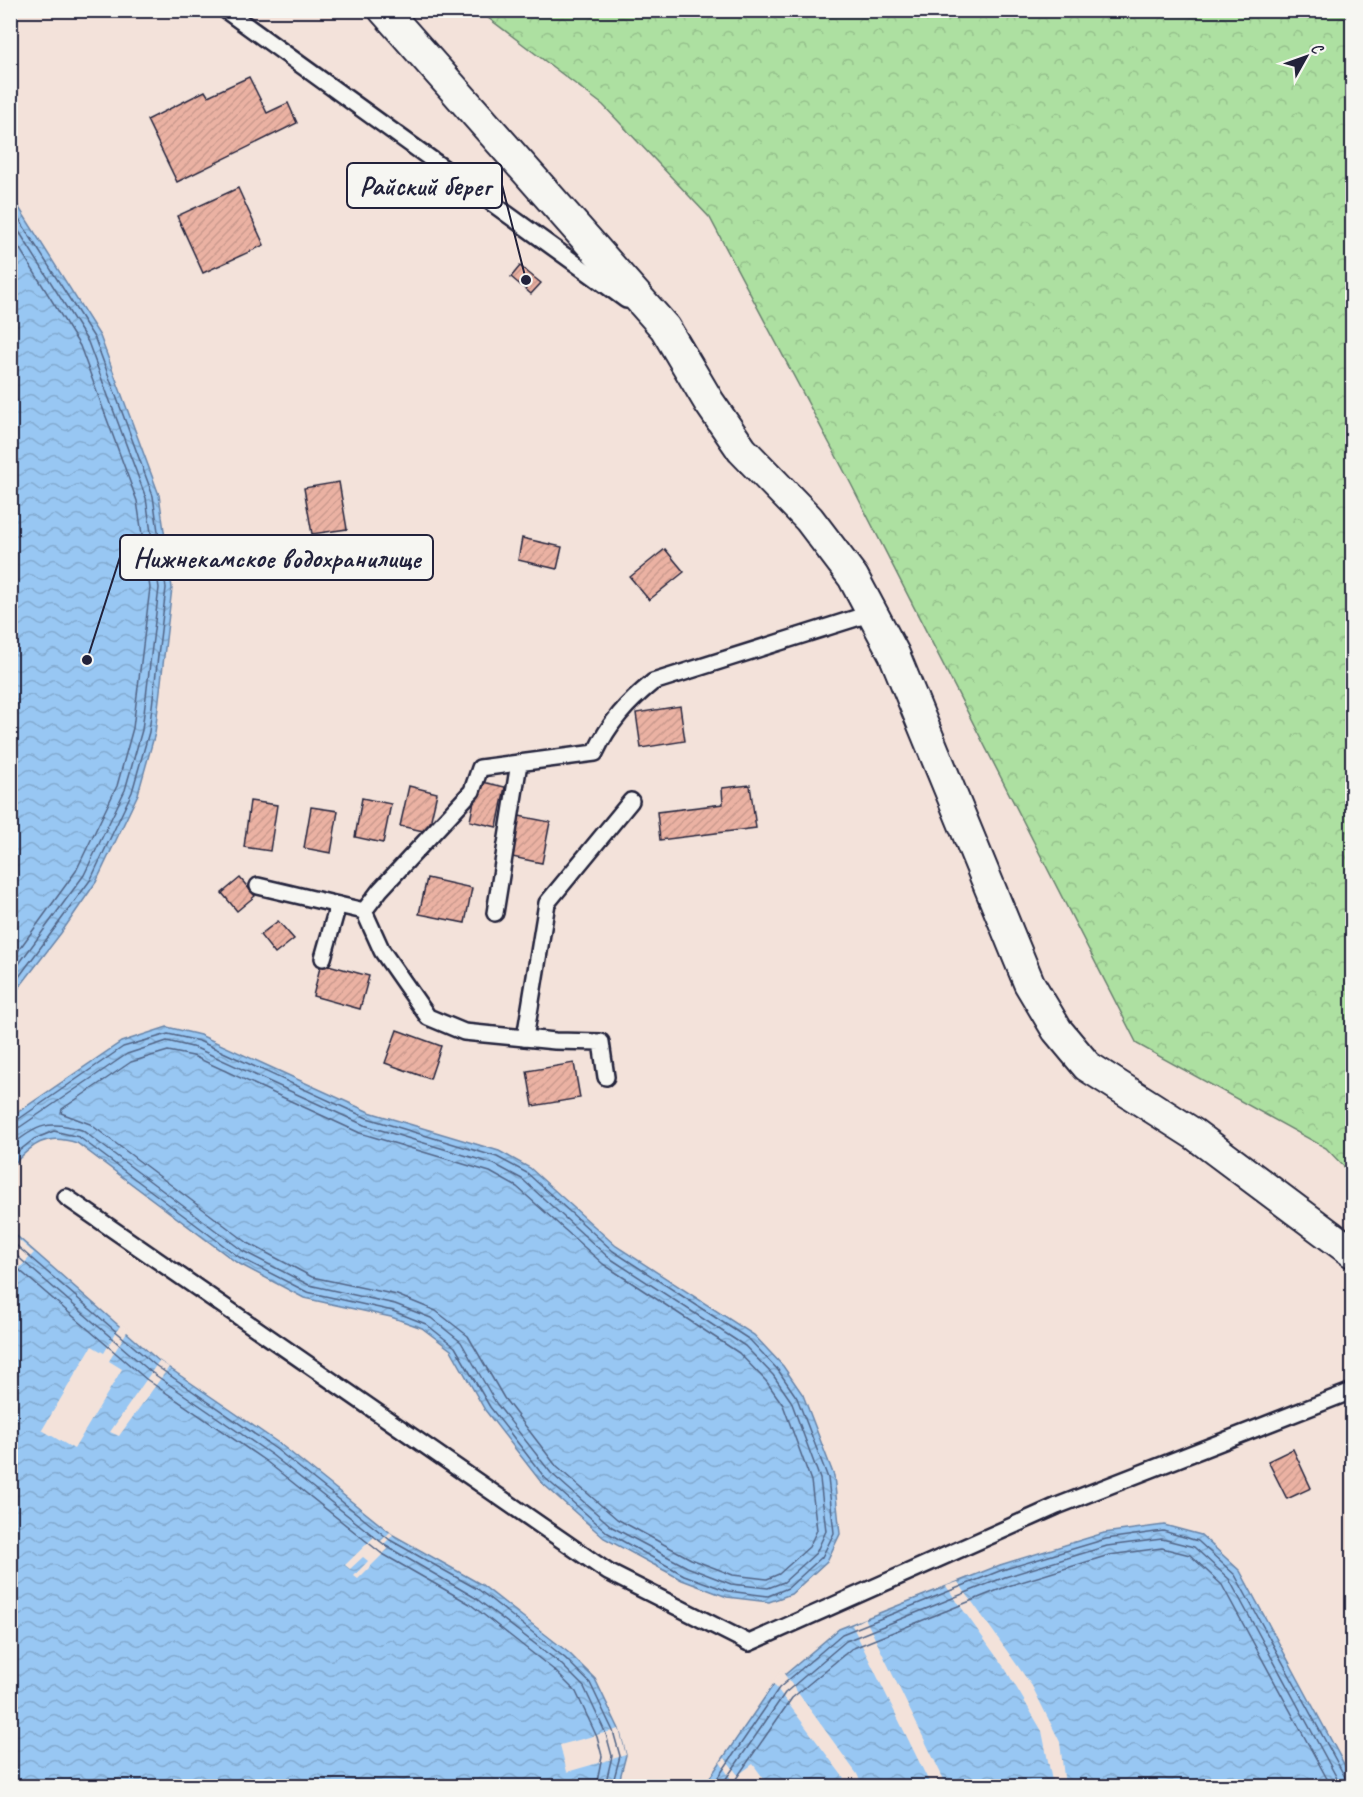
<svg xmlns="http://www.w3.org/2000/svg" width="1363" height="1797" viewBox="0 0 1363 1797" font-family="Caveat,sans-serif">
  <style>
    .forest { fill: url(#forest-crowns); stroke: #68816e; stroke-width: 1.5 }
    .water { fill: url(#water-waves); stroke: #6985a9; stroke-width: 1.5 }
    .pier { fill: #f3e2da }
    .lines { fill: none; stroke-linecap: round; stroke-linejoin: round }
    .shore { stroke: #516485; stroke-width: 1.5 }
    .building { fill: url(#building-hatch); stroke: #22223b; stroke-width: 1.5 }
    .lane-casing { stroke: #22223b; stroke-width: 20 }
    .street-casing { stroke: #22223b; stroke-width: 34 }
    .lane { stroke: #f6f6f2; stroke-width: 15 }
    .street { stroke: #f6f6f2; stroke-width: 30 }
    .leader { fill: none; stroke: #22223b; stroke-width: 2 }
    .callout-dot { fill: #22223b; stroke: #f6f6f2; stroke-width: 2 }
    .callout { fill: #f6f6f2; stroke: #22223b; stroke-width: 2 }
    .callout-label { font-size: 27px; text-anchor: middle; font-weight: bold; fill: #22223b }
  </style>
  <defs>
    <pattern id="forest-crowns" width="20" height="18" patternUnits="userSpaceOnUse" patternTransform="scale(1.5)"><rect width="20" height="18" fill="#ade0a1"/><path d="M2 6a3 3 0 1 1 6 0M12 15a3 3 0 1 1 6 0" fill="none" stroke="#95c08c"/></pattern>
    <pattern id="water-waves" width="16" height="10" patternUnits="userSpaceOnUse" patternTransform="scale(1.5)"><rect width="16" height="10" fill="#98c7f3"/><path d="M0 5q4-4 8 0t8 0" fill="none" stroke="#83abd1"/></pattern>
    <pattern id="building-hatch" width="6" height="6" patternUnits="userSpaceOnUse" patternTransform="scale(1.5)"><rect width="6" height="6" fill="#ebb2a3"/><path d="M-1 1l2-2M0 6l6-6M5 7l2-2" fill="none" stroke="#c9998d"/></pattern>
  </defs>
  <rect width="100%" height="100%" fill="#f3e2da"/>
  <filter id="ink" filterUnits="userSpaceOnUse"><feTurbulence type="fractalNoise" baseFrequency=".0167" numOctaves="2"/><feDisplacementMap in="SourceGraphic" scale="12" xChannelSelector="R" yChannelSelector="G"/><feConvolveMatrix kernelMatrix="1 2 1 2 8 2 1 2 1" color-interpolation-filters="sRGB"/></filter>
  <g filter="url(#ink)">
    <!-- forest -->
    <path class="forest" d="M479 11H1352V1175L1326 1148 1137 1044 851 484 710 218 603 105Z"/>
    <!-- water -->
    <g class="water">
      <path d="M11 195 100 336 159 495 172 588 155 733 138 794 96 882 61 933 11 998Z"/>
      <path d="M167 1027 200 1035 369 1112 499 1151 530 1168 616 1246 754 1335 783 1366 803 1395 834 1476 840 1534 827 1561 791 1594 769 1602 727 1597 682 1580 604 1538 541 1482 485 1410 451 1350 422 1328 391 1317 304 1298 236 1262 77 1143C46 1133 33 1143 11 1167V1117L121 1042Z"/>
      <path d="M10 1230 159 1361 280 1444 393 1535 482 1585 569 1653 595 1679 619 1729 626 1755 618 1786H11Z"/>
      <path d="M1164 1525 1201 1535 1240 1571 1352 1779V1786H704L774 1684 839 1629 1000 1565 1104 1533Z"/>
    </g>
    <!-- pier -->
    <g class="pier">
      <path d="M12 1234 34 1253 11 1277 10 1235Z"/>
      <path d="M121 1324 128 1330 109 1361 122 1369 74 1449 42 1430 92 1346 104 1353Z"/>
      <path d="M159 1361 169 1367 119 1436 110 1432Z"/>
      <path d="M390 1532 393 1535 384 1544 388 1549 358 1579 354 1576 368 1561 363 1557 350 1569 345 1565 375 1536 380 1542Z"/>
      <path d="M958 1582 1032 1686 1060 1742 1065 1786H1053L1042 1731 1006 1670 946 1586Z"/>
      <path d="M865 1618 947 1786H931L852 1625Z"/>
      <path d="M782 1671 857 1774 863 1786H840L838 1782 844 1778 772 1682Z"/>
      <path d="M619 1729 626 1755 567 1772 560 1745Z"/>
      <path d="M725 1758 738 1775 753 1764 769 1786H755L749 1778 736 1786H721L731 1779 720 1762Z"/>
    </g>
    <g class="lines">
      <!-- shore -->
      <g class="shore">
        <path d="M10 205 95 339 153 496 166 588 149 732 132 792 91 879 10 989"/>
        <path d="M10 217 88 342 146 498 159 588 142 730 125 790 84 875 10 976"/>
        <path d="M10 233 80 346 137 501 150 588 133 728 117 786 76 871 10 962"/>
        <path d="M168 1051 193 1056 360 1133 490 1172 517 1187 603 1264 739 1353 766 1381 783 1405 811 1481 817 1530 809 1547 779 1574 767 1579 733 1575 691 1559 617 1519 557 1467 504 1398 468 1336 436 1311 397 1295 312 1277 248 1243 90 1124 61 1113 62 1109 131 1062Z"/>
        <path d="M10 1122 16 1121 123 1047 168 1034 199 1041 367 1118 497 1157 527 1173 613 1251 750 1340 778 1370 797 1398 828 1478 834 1533 822 1557 788 1588 768 1596 728 1591 684 1575 608 1533 545 1478 490 1407 455 1347 426 1324 393 1311 307 1292 239 1257 79 1137 54 1131 34 1139 10 1158"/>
        <path d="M10 1129 20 1127 127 1054 167 1041 196 1048 364 1125 494 1164 522 1179 608 1257 745 1346 773 1375 791 1401 820 1479 826 1531 816 1553 784 1582 768 1588 731 1584 687 1567 612 1527 551 1473 496 1403 461 1342 431 1318 395 1304 309 1285 243 1251 82 1130C50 1120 37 1124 10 1147"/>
        <path d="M10 1240 155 1365 276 1449 390 1540 479 1590 565 1658 590 1683 613 1731 620 1756 612 1786"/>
        <path d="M10 1250 151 1372 272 1455 386 1546 474 1597 560 1663 584 1687 606 1734 612 1756 605 1786"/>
        <path d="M10 1262 146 1379 267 1462 381 1553 470 1604 554 1670 576 1692 597 1737 602 1756 596 1786"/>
        <path d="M712 1786 779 1688 842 1634 1002 1570 1106 1539 1163 1531 1198 1541 1235 1575 1345 1777 1352 1780"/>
        <path d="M721 1786 785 1693 846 1641 1005 1577 1107 1546 1162 1539 1194 1547 1229 1579 1338 1780 1344 1786"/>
        <path d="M731 1786 792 1698 851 1649 1008 1586 1109 1555 1162 1548 1190 1555 1222 1585 1331 1786"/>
      </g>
    </g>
    <!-- building -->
    <g class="building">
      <path d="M249 77 267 113 288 103 297 123 177 182 147 120 205 91 208 96Z"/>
      <path d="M238 188 264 245 203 273 177 216Z"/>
      <path d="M520 266 541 283 531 294 511 277Z"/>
      <path d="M339 482 347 529 312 534 304 488Z"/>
      <path d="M522 538 562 547 557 569 518 560Z"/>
      <path d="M665 549 684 572 649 600 630 577Z"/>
      <path d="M680 706 685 741 641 748 636 713Z"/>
      <path d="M478 781 505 787 497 827 470 821Z"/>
      <path d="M750 785 756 828 660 840 657 812 723 804 722 788Z"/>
      <path d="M409 786 437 793 428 832 400 826Z"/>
      <path d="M362 798 391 804 383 843 355 837Z"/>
      <path d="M250 801 277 805 270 851 244 847Z"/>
      <path d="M311 807 338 811 331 853 304 848Z"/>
      <path d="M519 816 550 822 542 863 512 857Z"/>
      <path d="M240 878 255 896 237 911 222 893Z"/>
      <path d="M427 878 472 888 465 923 419 914Z"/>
      <path d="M278 921 294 939 275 954 260 935Z"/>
      <path d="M321 963 369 976 360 1009 313 996Z"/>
      <path d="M397 1030 441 1046 430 1079 385 1063Z"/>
      <path d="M574 1063 580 1098 533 1106 527 1071Z"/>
      <path d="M1293 1449 1311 1488 1287 1499 1268 1461Z"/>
    </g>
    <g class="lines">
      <defs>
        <g id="lane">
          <path d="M225 10 626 300"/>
          <path d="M258 886 364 911 380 890 472 791 480 768 595 753C609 723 627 703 653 682L872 613"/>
          <path d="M364 911 382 951 428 1017 464 1032 555 1041 601 1042 606 1077"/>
          <path d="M495 913 519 763"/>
          <path d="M323 958 338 905"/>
          <path d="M525 1038 547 903 631 801"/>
          <path d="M66 1197 608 1572 749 1643 1057 1506 1352 1391"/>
        </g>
        <path id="street" d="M384 10 665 328 709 402 742 450 809 519 853 577 894 654 1029 983 1057 1030 1087 1066 1194 1134 1352 1252"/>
      </defs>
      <!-- lane casing -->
      <use href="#lane" class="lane-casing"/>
      <!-- street casing -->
      <use href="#street" class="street-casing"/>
      <!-- lane -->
      <use href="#lane" class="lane"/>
      <!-- street -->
      <use href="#street" class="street"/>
    </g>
  </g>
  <!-- callouts -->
  <path class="leader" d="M526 280L502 185M87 660L120 557"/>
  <g class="callout-dot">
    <circle cx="526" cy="280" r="6"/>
    <circle cx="87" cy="660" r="6"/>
  </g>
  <g class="callout">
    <rect x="347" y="163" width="155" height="45" rx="6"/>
    <rect x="120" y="535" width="313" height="45" rx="6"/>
  </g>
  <g class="callout-label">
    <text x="425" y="195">Райский берег</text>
    <text x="277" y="567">Нижнекамское водохранилище</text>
  </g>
  <!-- margin -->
  <rect width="1363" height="1797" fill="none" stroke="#f6f6f2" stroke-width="36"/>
  <rect x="18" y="18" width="1327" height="1761" fill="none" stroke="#22223b" stroke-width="2" filter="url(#ink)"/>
  <!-- north arrow -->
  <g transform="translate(1306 57) rotate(50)" stroke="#f6f6f2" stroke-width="4.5" paint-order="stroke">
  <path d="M0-4.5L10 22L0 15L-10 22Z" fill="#22223b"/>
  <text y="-9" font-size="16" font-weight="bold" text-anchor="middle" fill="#22223b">С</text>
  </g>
</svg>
